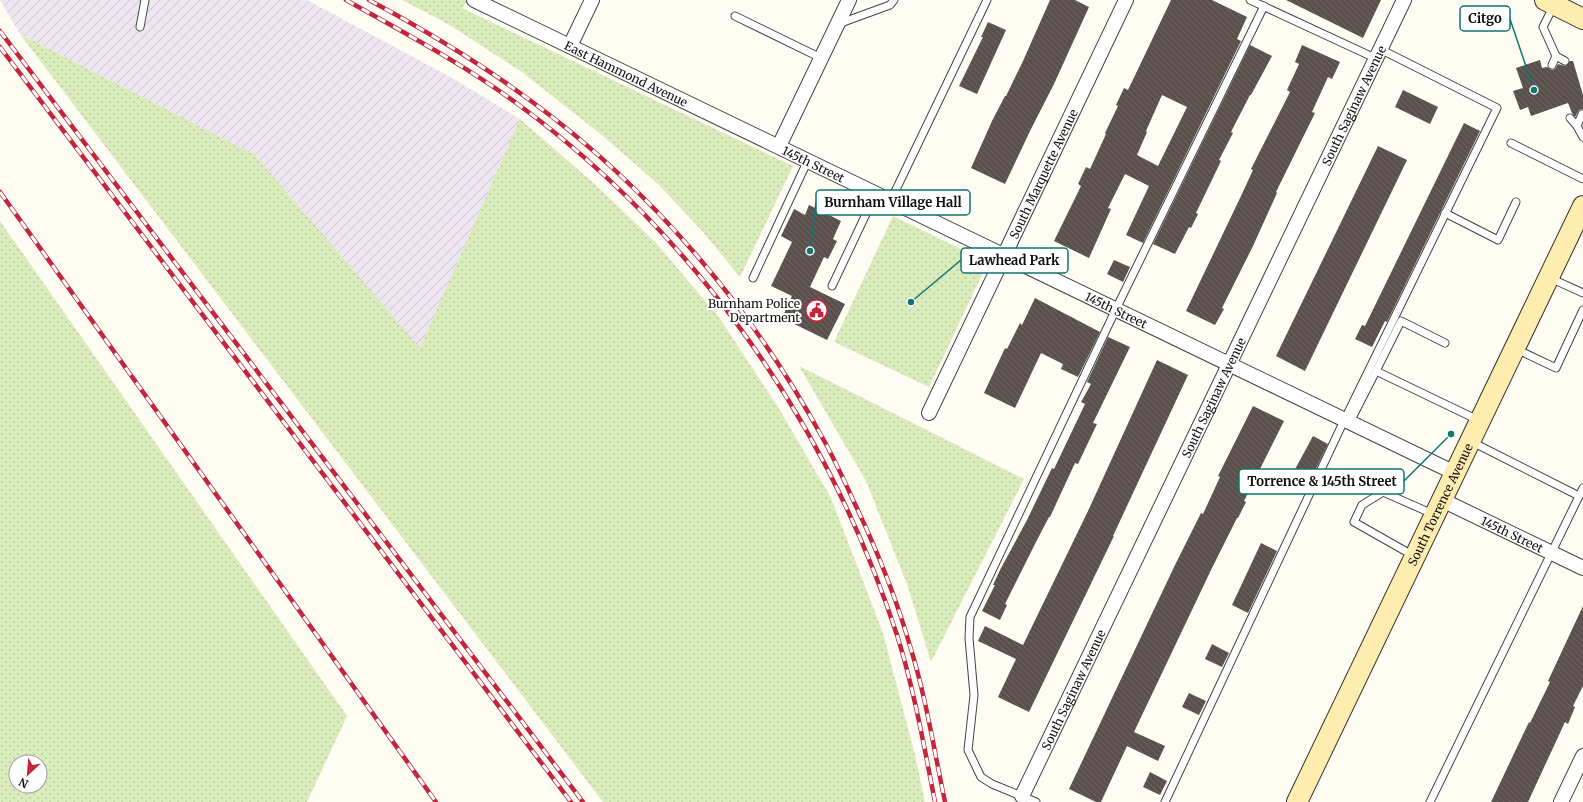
<svg xmlns="http://www.w3.org/2000/svg" width="1583" height="802" viewBox="0 0 1583 802" font-family="Merriweather,serif">
  <style>
    .industrial { fill: url(#industrial-furrows) }
    .grass { fill: url(#grass-dots); fill-rule: evenodd }
    .building { fill: url(#building-back-hatch); fill-rule: evenodd }
    .lines { fill: none; stroke-linecap: round; stroke-linejoin: round }
    .lane-casing { stroke: #434343; stroke-width: 9 }
    .street-casing { stroke: #434343; stroke-width: 16 }
    .secondary-casing { stroke: #323232; stroke-width: 22 }
    .lane { stroke: #fff; stroke-width: 7 }
    .street { stroke: #fff; stroke-width: 14 }
    .secondary { stroke: #ffedaf; stroke-width: 20 }
    .rail-casing { stroke: #c5243d; stroke-width: 4.5 }
    .rail { stroke: #fff; stroke-width: 3; stroke-dasharray: 9; stroke-linecap: butt }
    .labels { text-anchor: middle; dominant-baseline: central; stroke-width: 4; stroke-linejoin: round; paint-order: stroke }
    .street-label { font-size: 12px; fill: #101010; stroke: #fff }
    .poi-label { font-size: 12px; fill: #101010; stroke: #fff; text-anchor: end }
    .leader { fill: none; stroke: #0f766e; stroke-width: 1.5 }
    .callout-dot { fill: #0f766e; stroke: #fff; stroke-width: 1.5 }
    .callout { fill: #fff; stroke: #0f766e; stroke-width: 1.5 }
    .callout-label { font-size: 13px; text-anchor: middle; font-weight: bold; fill: #101010 }
  </style>
  <defs>
    <pattern id="industrial-furrows" width="10" height="10" patternUnits="userSpaceOnUse"><rect width="10" height="10" fill="#ede5ef"/><path d="M-1 1l2-2M0 10L10 0M9 11l2-2" fill="none" stroke="#cac3cc"/></pattern>
    <pattern id="grass-dots" width="8" height="8" patternUnits="userSpaceOnUse"><rect width="8" height="8" fill="#daebbc"/><path d="M2 2h.1M6 6h.1" fill="none" stroke="#bac8a1" stroke-width="1.8" stroke-linecap="round"/></pattern>
    <pattern id="building-back-hatch" width="6" height="6" patternUnits="userSpaceOnUse"><rect width="6" height="6" fill="#5a504c"/><path d="M-1 5l2 2M0 0l6 6M5-1l2 2" fill="none" stroke="#6d6561"/></pattern>
  </defs>
  <rect width="100%" height="100%" fill="#fffcf4"/>
  <!-- industrial -->
  <path class="industrial" d="M0 0H307L454 79 520 119 420 349 255 155 20 34Z"/>
  <!-- grass -->
  <g class="grass">
    <path d="M402 0H468L462 8 793 166 740 277 703 232 659 185 603 136 522 72 448 24Z"/>
    <path d="M20 34 255 155 420 348 520 119 598 187 656 243 718 316 778 407 831 498 883 633 915 755 925 802H603Z"/>
    <path d="M893 216 988 262 929 387 834 342Z"/>
    <path d="M0 221 347 716 307 802H0ZM16 762H40V786H16Z"/>
    <path d="M799 366 1024 479 931 662 907 584 866 481Z"/>
  </g>
  <!-- building -->
  <g class="building">
    <path d="M1050 0H1075L1089 7 1054 84 1031 129 1005 184 971 168 992 121 1005 96H1006L1023 61Z"/>
    <path d="M1171 0H1212L1247 17 1237 39 1241 41 1143 243 1126 235 1149 186 1125 174 1108 208 1111 209 1089 258 1054 241 1081 186 1078 184 1086 167 1090 169 1106 134 1105 133 1118 106 1116 105 1124 88 1128 90ZM1162 95 1187 107 1158 166 1137 155 1147 132 1146 131Z"/>
    <path d="M1286 0H1381L1363 38Z"/>
    <path d="M988 22 1006 30 977 94 959 86 983 37H981Z"/>
    <path d="M1250 45 1272 56 1251 95H1250L1231 132 1233 133 1219 160 1221 161 1196 213 1198 214 1191 228 1189 227 1175 254 1153 244Z"/>
    <path d="M1302 45 1340 62 1332 79 1328 77 1312 112 1315 113 1276 192 1277 193 1253 246 1222 308 1224 309 1215 325 1186 311 1241 196 1253 170 1251 169 1290 92 1287 90 1299 64 1295 62Z"/>
    <path d="M1540 60 1542 68 1547 67 1552 70 1555 69 1558 64 1565 66 1570 61H1573L1583 95V109L1579 110 1575 117 1572 113 1568 103 1531 116 1528 107 1520 110 1513 91 1523 88 1516 68Z"/>
    <path d="M1403 90 1438 107 1430 124 1395 107Z"/>
    <path d="M1464 123 1480 131 1387 322 1385 321 1372 347 1355 339 1362 325 1365 326Z"/>
    <path d="M1378 146 1407 160 1305 371 1276 356Z"/>
    <path d="M809 205 841 221 833 239 837 241 828 259 824 257 810 287 845 304 827 340 782 318 792 296 771 286 792 242 781 236 794 209 805 215Z"/>
    <path d="M1114 260 1130 267 1123 282 1107 274Z"/>
    <path d="M1035 298 1100 332 1078 377 1061 369 1063 364 1041 353 1015 408 984 393 1005 348 1007 349 1020 323 1022 325Z"/>
    <path d="M1108 337 1130 347 1093 423 1097 424 1078 464 1075 463 1050 517H1049L1036 542 1005 604 1007 605 1000 620 982 611 995 585H993L1000 570 1027 520 1052 468 1054 469 1085 404 1081 402 1091 384 1087 382Z"/>
    <path d="M1157 360 1188 375 1113 536H1114L1029 712 998 697 1016 659 978 641 985 626 1023 645 1088 511Z"/>
    <path d="M1253 406 1284 421 1244 501 1246 502 1238 518H1237L1211 570 1134 732 1165 746 1158 761 1127 746 1101 802H1096L1069 789 1175 565 1201 513 1203 514 1220 477 1218 476Z"/>
    <path d="M1313 436 1328 444 1310 481 1293 473Z"/>
    <path d="M1261 543 1277 551 1248 613 1232 605Z"/>
    <path d="M1583 606V686L1573 706 1575 707 1568 724 1565 722 1528 802H1491L1529 722 1530 723 1550 682 1548 681Z"/>
    <path d="M1212 644 1229 653 1222 667 1205 659Z"/>
    <path d="M1189 693 1206 701 1199 715 1182 707Z"/>
    <path d="M1150 772 1167 781 1160 795 1143 787Z"/>
  </g>
  <g class="lines">
    <defs>
      <g id="lane">
        <path d="M1250 0 1375 58"/>
        <path d="M735 16 821 58"/>
        <path d="M838 24 890 5 894 0"/>
        <path d="M140 27 145 0"/>
        <path d="M1556 56 1565 61"/>
        <path d="M1552 65 1556 56 1543 27 1554 5"/>
        <path d="M1570 118 1577 126 1582 114"/>
        <path d="M1577 126 1583 137"/>
        <path d="M1511 143 1583 179"/>
        <path d="M891 200 987 0"/>
        <path d="M1445 213 1498 240 1516 202"/>
        <path d="M753 278 808 160"/>
        <path d="M1550 278 1583 293"/>
        <path d="M832 286 876 193"/>
        <path d="M1516 349 1556 368 1583 310"/>
        <path d="M1376 371 1401 321 1445 343"/>
        <path d="M1350 422 1376 371 1478 420"/>
        <path d="M1472 442 1579 496"/>
        <path d="M1414 556 1354 522 1362 505 1383 492 1433 514"/>
        <path d="M1036 802 992 784 981 777 968 750 974 695 969 638 970 617 1116 309 1264 6"/>
        <path d="M1165 802 1340 429 1497 108 1380 49"/>
        <path d="M1430 802 1583 488"/>
      </g>
      <g id="street">
        <path id="s1" d="M474 0 1455 473"/>
        <path d="M570 46 592 0"/>
        <path d="M779 146 849 0"/>
        <path id="s2" d="M929 413 1126 0"/>
        <path id="s3" d="M1442 500 1583 568"/>
        <path id="s4" d="M1022 796 1404 0"/>
        <path d="M1561 802 1583 756"/>
      </g>
      <g id="secondary">
        <path d="M1545 0 1583 19"/>
        <path id="s5" d="M1297 802 1583 206"/>
      </g>
    </defs>
    <!-- lane casing -->
    <use href="#lane" class="lane-casing"/>
    <!-- street casing -->
    <use href="#street" class="street-casing"/>
    <!-- secondary casing -->
    <use href="#secondary" class="secondary-casing"/>
    <!-- lane -->
    <use href="#lane" class="lane"/>
    <!-- street -->
    <use href="#street" class="street"/>
    <!-- secondary -->
    <use href="#secondary" class="secondary"/>
    <defs>
      <g id="rail">
        <path d="M346 0C405 33 465 65 519 105 697 236 828 425 897 635 914 689 924 746 935 802"/>
        <path d="M369 0C425 30 480 63 531 101 650 188 752 308 822 437 834 458 844 480 854 502 876 548 896 597 910 646 926 697 934 750 945 802"/>
        <path d="M0 31 583 802"/>
        <path d="M0 47 571 802"/>
        <path d="M0 192 436 802"/>
      </g>
    </defs>
    <!-- rail casing -->
    <use href="#rail" class="rail-casing"/>
    <!-- rail -->
    <use href="#rail" class="rail"/>
  </g>
  <!-- icons -->
  <defs>
    <symbol id="civic-ring" viewBox="-11 -11 22 22"><circle r="9.5" fill="#fff" stroke="#c5243d" stroke-width="1.5"/><path d="M-.6-6.5H3V-4.5H.6V-3L4-1V1h2V6H-6V1h2V-1L-.6-3ZM-1.2 2.5V6h2.4V2.5Z" fill="#c5243d"/></symbol>
  </defs>
  <g fill-rule="evenodd">
    <use href="#civic-ring" x="804" y="298" width="25" height="25"/>
  </g>
  <g class="labels">
    <!-- street labels -->
    <g class="street-label">
      <text stroke="none"><textPath href="#s1" startOffset="169">East Hammond Avenue</textPath></text>
      <text stroke="none"><textPath href="#s4" startOffset="766">South Saginaw Avenue</textPath></text>
      <text stroke="none"><textPath href="#s1" startOffset="377">145th Street</textPath></text>
      <text stroke="none"><textPath href="#s2" startOffset="265">South Marquette Avenue</textPath></text>
      <text stroke="none"><textPath href="#s1" startOffset="713">145th Street</textPath></text>
      <text stroke="none"><textPath href="#s4" startOffset="442">South Saginaw Avenue</textPath></text>
      <text stroke="none"><textPath href="#s5" startOffset="330">South Torrence Avenue</textPath></text>
      <text stroke="none"><textPath href="#s3" startOffset="78">145th Street</textPath></text>
      <text stroke="none"><textPath href="#s4" startOffset="118">South Saginaw Avenue</textPath></text>
    </g>
    <!-- poi labels -->
    <g class="poi-label">
      <text x="800" y="303">Burnham Police<tspan x="800" dy="14">Department</tspan></text>
    </g>
  </g>
  <!-- callouts -->
  <path class="leader" d="M1534 90L1510 19M810 251L816 202M911 302L961 260M1451 434L1404 481"/>
  <g class="callout-dot">
    <circle cx="1534" cy="90" r="4"/>
    <circle cx="810" cy="251" r="4"/>
    <circle cx="911" cy="302" r="4"/>
    <circle cx="1451" cy="434" r="4"/>
  </g>
  <g class="callout">
    <rect x="1460" y="6" width="50" height="25" rx="4"/>
    <rect x="816" y="190" width="154" height="25" rx="4"/>
    <rect x="961" y="248" width="107" height="25" rx="4"/>
    <rect x="1239" y="469" width="165" height="25" rx="4"/>
  </g>
  <g class="callout-label">
    <text x="1485" y="23">Citgo</text>
    <text x="893" y="207">Burnham Village Hall</text>
    <text x="1014" y="265">Lawhead Park</text>
    <text x="1322" y="486">Torrence &amp; 145th Street</text>
  </g>
  <!-- north arrow -->
  <g transform="translate(28 774) rotate(206)"><circle r="19" fill="#ffffff" stroke="#9f9f9f"/>
  <path d="M0-3L7 15L0 10L-7 15Z" fill="#c5243d"/>
  <text y="-6" font-size="11" font-weight="bold" text-anchor="middle" fill="#101010">N</text>
  </g>
</svg>
